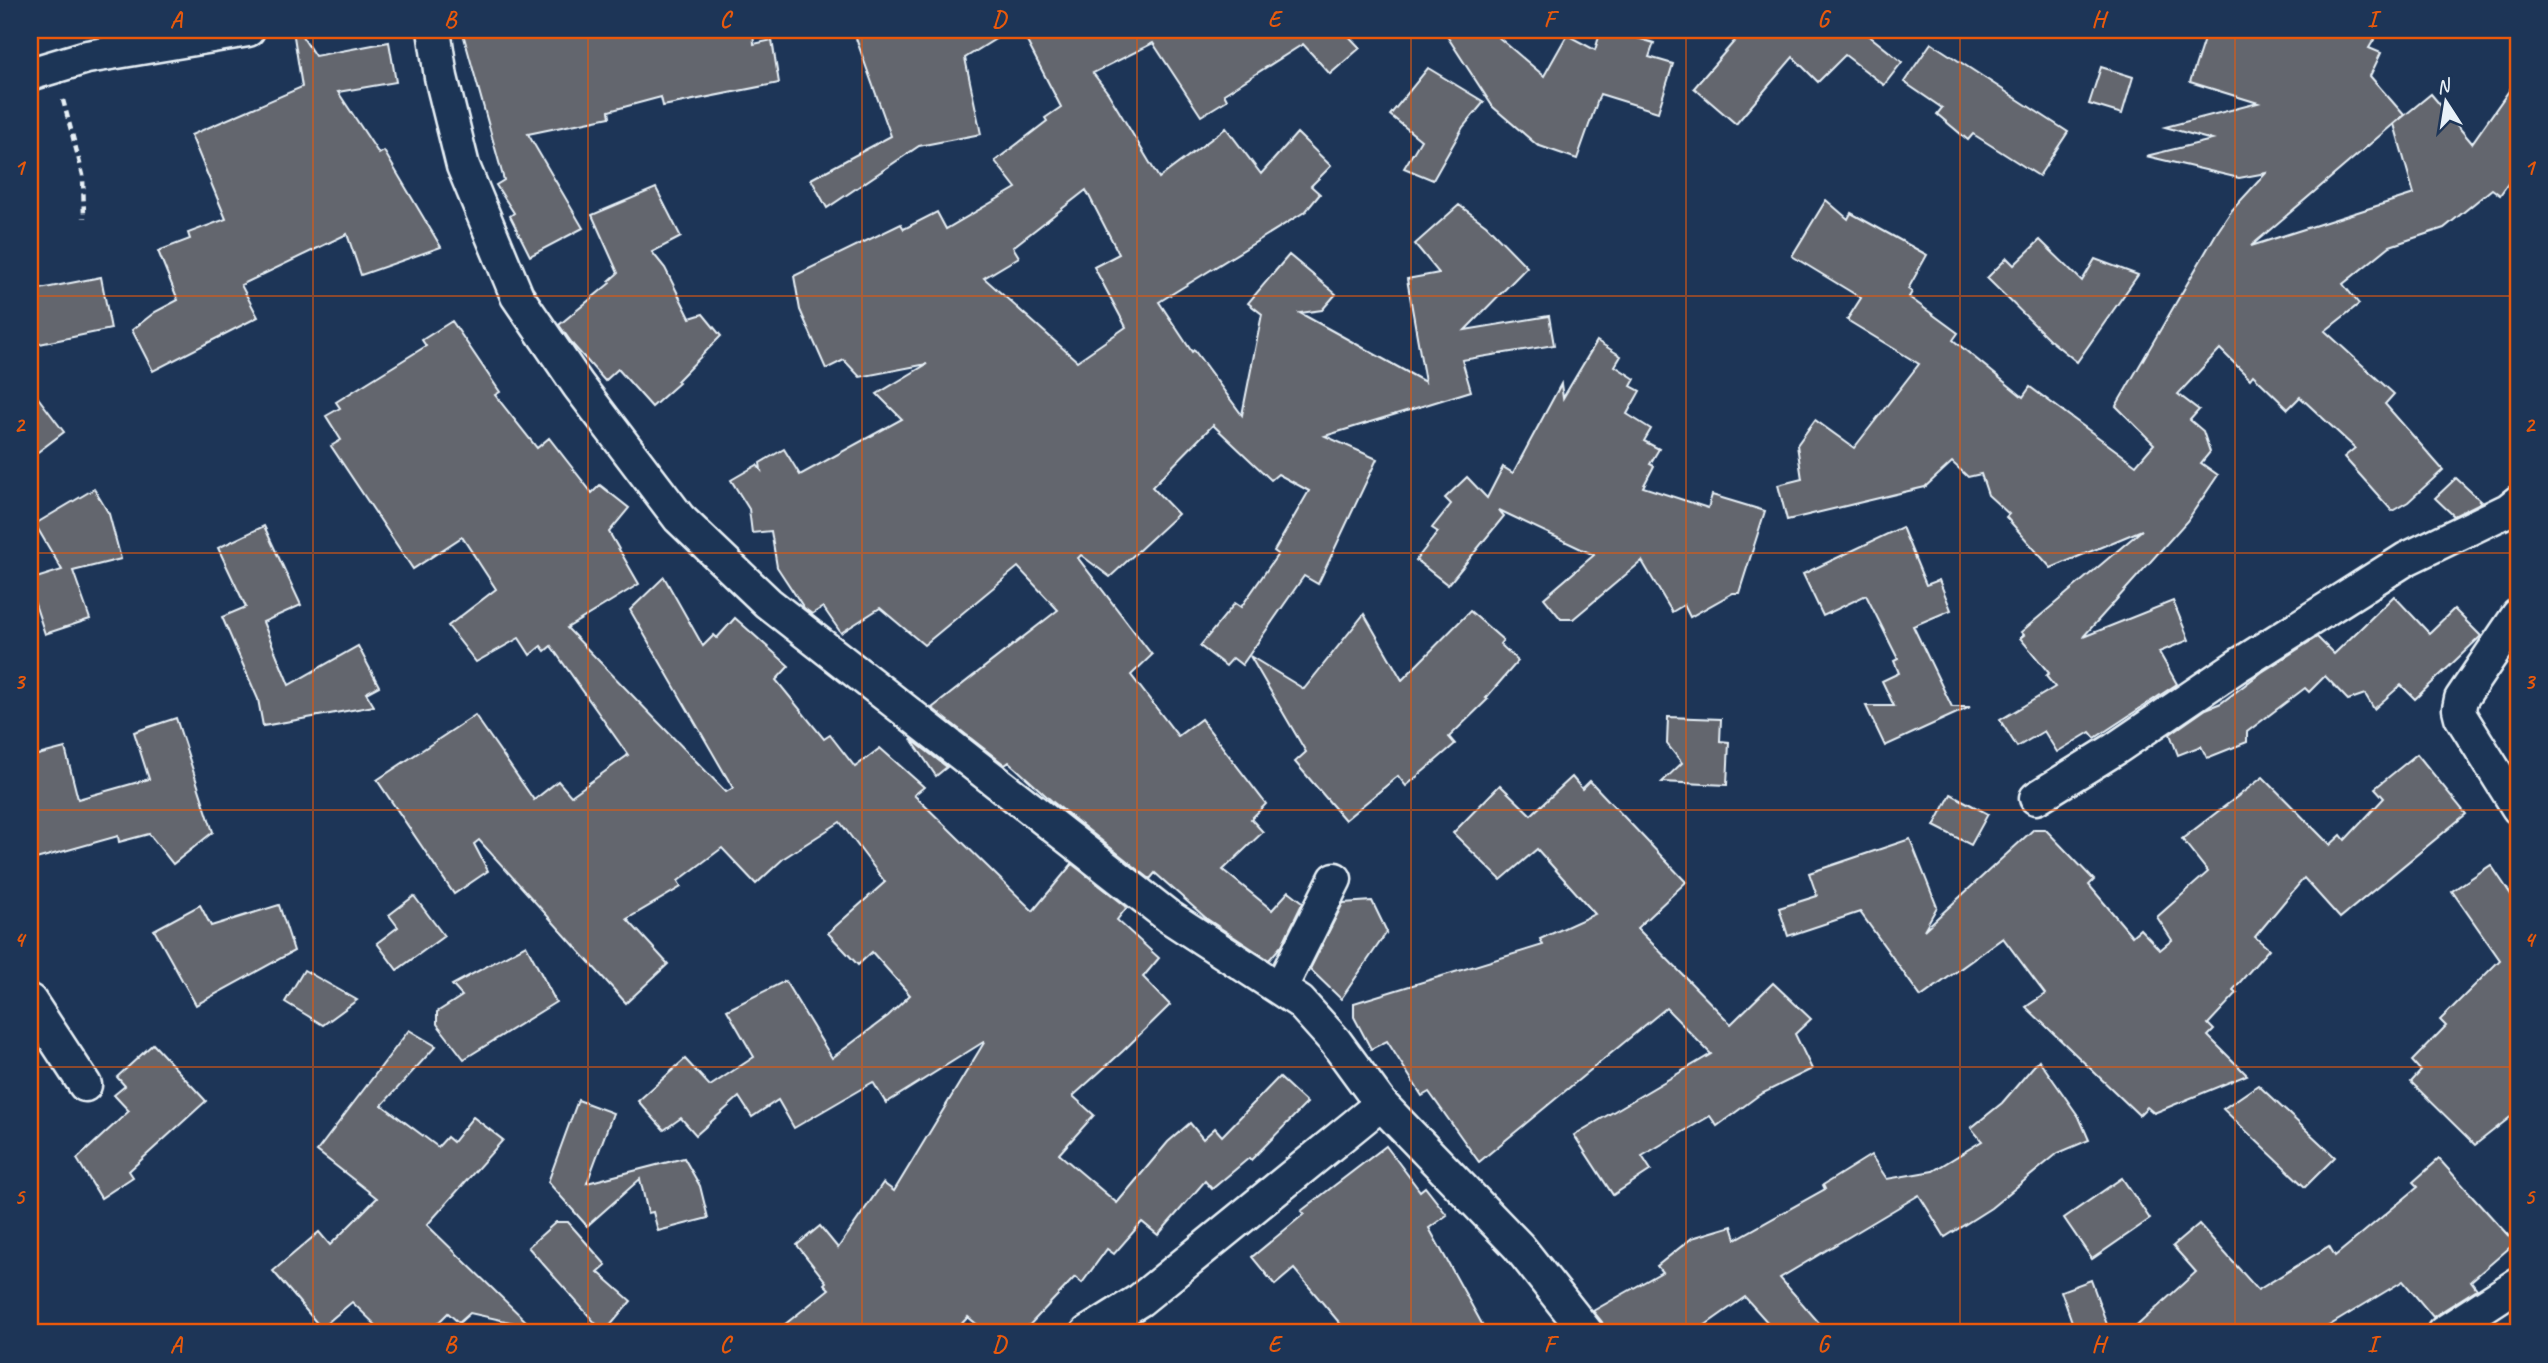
<svg xmlns="http://www.w3.org/2000/svg" width="2548" height="1363" viewBox="0 0 2548 1363" font-family="Caveat,sans-serif">
  <style>
    .building { fill: #64666e; stroke: #e8f1f8; stroke-width: 2; fill-rule: evenodd }
    .lines { fill: none; stroke-linecap: round; stroke-linejoin: round }
    .street-casing { stroke: #e8f1f8; stroke-width: 37 }
    .path { stroke: #e8f1f8; stroke-width: 4.5; stroke-dasharray: 7 5; stroke-linecap: butt }
    .street { stroke: #1d3557; stroke-width: 32 }
    .grid { fill: none; stroke: #e8590c; stroke-width: 2; stroke-opacity: 0.55 }
    .neatline { fill: none; stroke: #e8590c; stroke-width: 2.5 }
    .grid-label { font-size: 23px; text-anchor: middle; font-weight: bold; fill: #e8590c }
  </style>
  <rect width="100%" height="100%" fill="#1d3557"/>
  <filter id="ink" filterUnits="userSpaceOnUse"><feTurbulence type="fractalNoise" baseFrequency=".0143" numOctaves="2"/><feDisplacementMap in="SourceGraphic" scale="14" xChannelSelector="R" yChannelSelector="G"/><feConvolveMatrix kernelMatrix="1 2 1 2 8 2 1 2 1" color-interpolation-filters="sRGB"/></filter>
  <g filter="url(#ink)">
    <!-- building -->
    <g class="building">
      <path d="M293 30H298L315 56 389 42 396 82 338 92 379 154 384 151 441 247 361 275 347 234 241 285 258 317 153 371 132 330 155 312 178 300 158 251 190 239 188 233 226 219 191 135 302 87Z"/>
      <path d="M462 30H753L754 44 772 40 779 83 663 106 661 97 609 111 610 117 528 134 583 228 530 256 510 216 514 213 496 185 504 180Z"/>
      <path d="M853 30H1010L965 58 981 134 919 146 827 208 811 179 891 136Z"/>
      <path d="M1021 30H1343L1360 48 1330 74 1303 44 1224 94 1227 100 1201 116 1153 43 1093 73 1108 93 1159 178 1226 128 1261 174 1297 133 1331 166 1311 186 1320 194 1306 211 1159 302 1192 352 1194 350 1242 415 1262 314 1248 303 1289 255 1336 294 1322 310 1300 313 1425 382 1407 279 1439 273 1415 244 1459 205 1486 225 1527 267 1465 330 1549 316 1554 345 1462 360 1471 391 1325 436 1377 459 1318 584 1304 576 1242 665 1233 658 1226 666 1200 646 1235 603 1241 607 1278 554 1274 551 1309 491 1278 474 1271 480 1213 425 1152 487 1178 514 1110 577 1081 555 1078 558 1152 655 1131 675 1178 736 1201 719 1266 804 1251 819 1263 832 1223 870 1272 910 1289 891 1303 902 1282 945 1269 960 1207 919 1155 873 1150 879 1053 802 1009 762 1005 765 932 708 1058 610 1018 567 924 645 880 608 841 633 823 607 812 614 804 608 777 567 771 531 752 533 749 509 731 480 757 465 761 470 760 463 784 449 800 475 902 419 877 394 927 364 860 377 844 360 826 369 800 310 794 276 901 224 904 229 937 212 946 229 1016 188 995 161 1047 121 1045 118 1061 107ZM1086 190 1119 254 1094 267 1126 327 1077 361 984 278 1019 257 1013 247Z"/>
      <path d="M1443 30H1490L1544 76 1567 35 1595 50 1601 30H1610L1654 43 1649 57 1673 64 1658 112 1600 94 1577 159 1537 145 1493 107Z"/>
      <path d="M1744 30H1872L1867 34 1902 62 1884 85 1845 55 1818 82 1793 57 1736 124 1694 88Z"/>
      <path d="M2207 30H2380L2369 48 2381 53 2370 76 2404 115 2251 246 2414 194 2394 124 2431 94 2472 143 2518 78V169L2500 195 2492 189 2444 228 2390 246 2343 284 2359 304 2325 331 2394 394 2385 404 2443 470 2408 502 2392 511 2344 457 2355 448 2300 397 2288 409 2253 375 2250 379 2220 349 2178 394 2199 410 2190 420 2203 431 2210 452 2201 463 2218 475 2187 521 2083 637 2173 601 2189 640 2159 652 2177 684 2095 738 2090 732 2057 752 2044 731 2017 747 2000 720 2055 687 2046 676 2049 673 2020 638 2024 635 2021 632 2142 530 2051 568 2006 517 2009 514 1988 495 1981 474 1968 477 1952 462 1925 487 1787 520 1778 485 1802 479 1797 445 1815 420 1854 448 1919 364 1847 320 1861 298 1792 256 1826 200 1848 219 1851 213 1927 255 1908 289 1912 292 1909 297 1958 333 1953 340 2023 397 2030 387 2136 465 2154 444 2116 406 2216 234 2232 210 2266 173 2239 178 2146 156 2212 140 2165 127 2258 103 2190 82Z"/>
      <path d="M1931 43 2068 132 2039 176 1973 134 1968 140 1937 114 1942 108 1904 82Z"/>
      <path d="M2101 67 2133 77 2122 114 2089 104Z"/>
      <path d="M1428 68 1484 102 1463 127 1433 180 1404 168 1421 140 1390 115Z"/>
      <path d="M656 188 681 237 652 252 665 268 690 318 703 314 721 336 677 381 679 383 652 407 618 369 605 381 574 346 559 325 610 283 609 281 618 273 592 215Z"/>
      <path d="M2040 240 2082 281 2095 259 2138 275 2077 362 2050 340 1987 278 2007 258 2014 265Z"/>
      <path d="M101 277 111 329 30 346V291Z"/>
      <path d="M452 321 500 392 495 395 537 448 549 438 592 493 600 485 629 508 609 532 639 584 567 628 726 792 733 788 630 610 664 577 703 646 714 635 717 638 735 618 789 666 776 680 824 739 830 735 855 767 880 748 924 787 914 795 1033 911 1072 864 1127 907 1117 920 1159 958 1143 977 1170 1005 1123 1051 1073 1096 1094 1115 1059 1154 1117 1203 1168 1142 1190 1123 1203 1139 1215 1128 1222 1136 1279 1077 1307 1103 1251 1160 1249 1158 1212 1189 1205 1181 1158 1235 1142 1222 1114 1254 1107 1249 1082 1283 1075 1277 1022 1333H987L968 1317 953 1333H774L829 1289 824 1284 826 1282 797 1245 820 1226 838 1248 883 1183 894 1191 985 1041 886 1103 873 1082 794 1128 778 1100 752 1117 739 1097 696 1135 681 1118 664 1130 638 1101 685 1059 710 1086 754 1057 727 1010 785 981 832 1058 888 1016 910 995 872 952 858 965 828 933 885 882 840 822 784 858 756 884 722 848 678 881 681 887 627 919 668 964 626 1003 479 840 474 844 488 871 454 894 377 780 475 715 534 800 558 781 571 796 628 755 551 646 545 651 541 646 530 655 519 638 476 662 448 626 496 589 462 537 413 569 331 446 341 440 326 416 340 408 336 402 426 346 422 340Z"/>
      <path d="M1597 341 1621 356 1615 366 1635 379 1631 386 1640 391 1627 414 1651 429 1644 441 1659 449 1650 464 1654 466 1643 487 1708 508 1712 495 1765 511 1739 593H1733L1690 617 1684 605 1672 612 1642 561 1573 619H1561L1544 598 1594 555 1499 510 1504 516 1448 585 1416 560 1438 532 1432 528 1451 504 1445 498 1467 477 1487 498 1503 467 1513 473 1561 384 1563 398Z"/>
      <path d="M30 387 64 432 30 458Z"/>
      <path d="M2456 478 2482 502 2454 516 2435 498Z"/>
      <path d="M94 489 109 514 121 559 73 571 90 619 45 634 30 589V580L62 570 35 524Z"/>
      <path d="M264 526 301 605 263 622 289 685 358 646 379 686 366 693 374 706 263 726 258 699 222 617 246 607 218 548Z"/>
      <path d="M1902 527 1926 585 1939 580 1951 610 1913 626 1952 707H1970L1885 746 1866 706H1894L1882 681 1899 673 1894 661 1898 659 1866 595 1823 616 1803 574Z"/>
      <path d="M2394 596 2429 633 2454 609 2481 636 2415 699 2401 685 2374 709 2365 694 2348 700 2325 676 2309 692 2305 688 2247 732V742L2207 758 2201 746 2178 755 2170 734 2206 709 2221 703 2262 672 2317 637 2334 654Z"/>
      <path d="M1470 611 1503 640 1500 644 1518 661 1486 698 1488 699 1449 737 1455 744 1406 786 1398 776 1345 820 1295 762 1306 752 1250 656 1304 689 1364 614 1402 680Z"/>
      <path d="M1668 717 1721 719 1720 741 1729 742 1727 785 1662 782 1682 763 1667 744Z"/>
      <path d="M176 718 213 832 173 864 149 834 119 842 118 836 36 859 30 835V757L65 748 78 799 149 779 134 732Z"/>
      <path d="M911 739 947 767 936 776Z"/>
      <path d="M2417 754 2466 814 2340 918 2304 878 2255 937 2269 949 2233 990 2237 993 2208 1024 2214 1030 2208 1036 2247 1075 2154 1113 2147 1107 2139 1115 2026 1007 2045 994 2003 938 1921 997 1860 912 1788 936 1779 908 1817 896 1809 873 1910 839 1937 907 1924 930 2034 829H2045L2094 880 2089 885 2132 936 2140 929 2160 950 2172 940 2157 917 2208 872 2182 839 2263 777 2330 845 2341 835 2345 840 2384 798 2375 788Z"/>
      <path d="M1572 777 1582 789 1590 781 1686 882 1637 928 1731 1024 1773 983 1811 1019 1795 1034 1812 1069 1759 1095 1717 1126 1710 1116 1642 1156 1651 1170 1613 1195 1574 1135 1711 1054 1666 1008 1479 1162 1429 1092 1422 1096 1387 1041 1371 1049 1354 1017V1003L1543 945 1540 939 1595 914 1537 849 1501 880 1453 833 1500 785 1531 815Z"/>
      <path d="M1951 794 1988 814 1971 845 1934 826Z"/>
      <path d="M2491 865 2518 905V1111L2475 1145 2411 1082 2421 1071 2412 1061 2446 1026 2440 1020 2500 960 2452 891Z"/>
      <path d="M414 896 444 936 397 970 377 943 398 927 389 915Z"/>
      <path d="M1372 901 1387 932 1341 999 1310 969 1343 903Z"/>
      <path d="M200 905 211 926 279 905 294 951 196 1005 154 930Z"/>
      <path d="M526 945 556 1002 464 1059 437 1024V1012L462 996 452 985Z"/>
      <path d="M304 970 357 1000 323 1025 285 1002Z"/>
      <path d="M409 1030 436 1046 382 1105 438 1147 447 1137 453 1142 473 1117 503 1140 427 1225 532 1327 470 1313 459 1323 448 1313 428 1333H384L352 1302 321 1328 273 1271 319 1232 330 1245 377 1198 317 1151Z"/>
      <path d="M153 1044 206 1101 129 1171 133 1177 101 1198 77 1159 129 1111 114 1095 125 1086 117 1077Z"/>
      <path d="M2039 1060 2079 1117 2089 1140 2058 1153 1991 1208 1945 1237 1919 1195 1780 1278 1828 1333H1777L1745 1297 1694 1333H1605L1602 1322 1593 1311 1662 1272 1657 1266 1692 1238 1732 1226 1736 1239 1825 1189 1823 1185 1871 1155 1887 1179 1933 1171 1982 1141 1971 1128 2002 1103Z"/>
      <path d="M2258 1085 2335 1157 2305 1187 2223 1109Z"/>
      <path d="M578 1100 613 1113 587 1183 684 1158 700 1186 708 1218 658 1231 653 1212 648 1213 640 1179 587 1226 548 1182Z"/>
      <path d="M1386 1146 1420 1191 1425 1187 1447 1215 1429 1228 1487 1333H1348L1294 1269 1275 1285 1252 1257 1304 1214 1301 1211Z"/>
      <path d="M2439 1159 2515 1243 2471 1281 2477 1289 2433 1317 2403 1281 2317 1333H2129L2196 1272 2173 1246 2199 1224 2258 1290 2329 1246 2335 1256 2418 1187 2413 1182Z"/>
      <path d="M2122 1178 2150 1219 2092 1259 2064 1218Z"/>
      <path d="M556 1222H568L606 1265 598 1272 631 1301 604 1333 528 1247Z"/>
      <path d="M2091 1280 2110 1333H2076L2061 1291Z"/>
    </g>
    <g class="lines">
      <defs>
        <g id="street">
          <path d="M434 30 441 77 463 166 517 296 578 385 679 518 768 603 1168 916 1300 1002 1335 1041 1381 1104 1519 1247 1587 1333"/>
          <path d="M30 74 87 57 248 30"/>
          <path d="M2518 615 2461 699 2459 709 2461 717 2518 808"/>
          <path d="M2036 798 2115 749 2237 666 2406 559 2508 510 2518 502"/>
          <path d="M1281 987 1335 879"/>
          <path d="M30 1001 85 1085"/>
          <path d="M1087 1333 1140 1300 1381 1104"/>
          <path d="M2443 1333 2518 1284"/>
        </g>
      </defs>
      <!-- street casing -->
      <use href="#street" class="street-casing"/>
      <!-- path -->
      <path class="path" d="M63 100 83 175 84 218"/>
      <!-- street -->
      <use href="#street" class="street"/>
    </g>
  </g>
  <!-- grid -->
  <path class="grid" d="M313 30V1333M588 30V1333M862 30V1333M1137 30V1333M1411 30V1333M1686 30V1333M1960 30V1333M2235 30V1333M30 296H2518M30 553H2518M30 810H2518M30 1067H2518"/>
  <!-- margin -->
  <rect width="2548" height="1363" fill="none" stroke="#1d3557" stroke-width="77"/>
  <!-- north arrow -->
  <g transform="translate(2446 102) rotate(348)" stroke="#1d3557" stroke-width="5" paint-order="stroke">
  <path d="M0-5L12 26L0 18L-12 26Z" fill="#e8f1f8"/>
  <text y="-10" font-size="19" font-weight="bold" text-anchor="middle" fill="#e8f1f8">N</text>
  </g>
  <rect x="38" y="38" width="2472" height="1286" class="neatline"/>
  <g class="grid-label">
    <text x="176" y="27">A</text>
    <text x="450" y="27">B</text>
    <text x="725" y="27">C</text>
    <text x="999" y="27">D</text>
    <text x="1274" y="27">E</text>
    <text x="1549" y="27">F</text>
    <text x="1823" y="27">G</text>
    <text x="2098" y="27">H</text>
    <text x="2372" y="27">I</text>
    <text x="19" y="175">1</text>
    <text x="2529" y="175">1</text>
    <text x="19" y="432">2</text>
    <text x="2529" y="432">2</text>
    <text x="19" y="689">3</text>
    <text x="2529" y="689">3</text>
    <text x="19" y="947">4</text>
    <text x="2529" y="947">4</text>
    <text x="19" y="1204">5</text>
    <text x="2529" y="1204">5</text>
    <text x="176" y="1352">A</text>
    <text x="450" y="1352">B</text>
    <text x="725" y="1352">C</text>
    <text x="999" y="1352">D</text>
    <text x="1274" y="1352">E</text>
    <text x="1549" y="1352">F</text>
    <text x="1823" y="1352">G</text>
    <text x="2098" y="1352">H</text>
    <text x="2372" y="1352">I</text>
  </g>
</svg>
